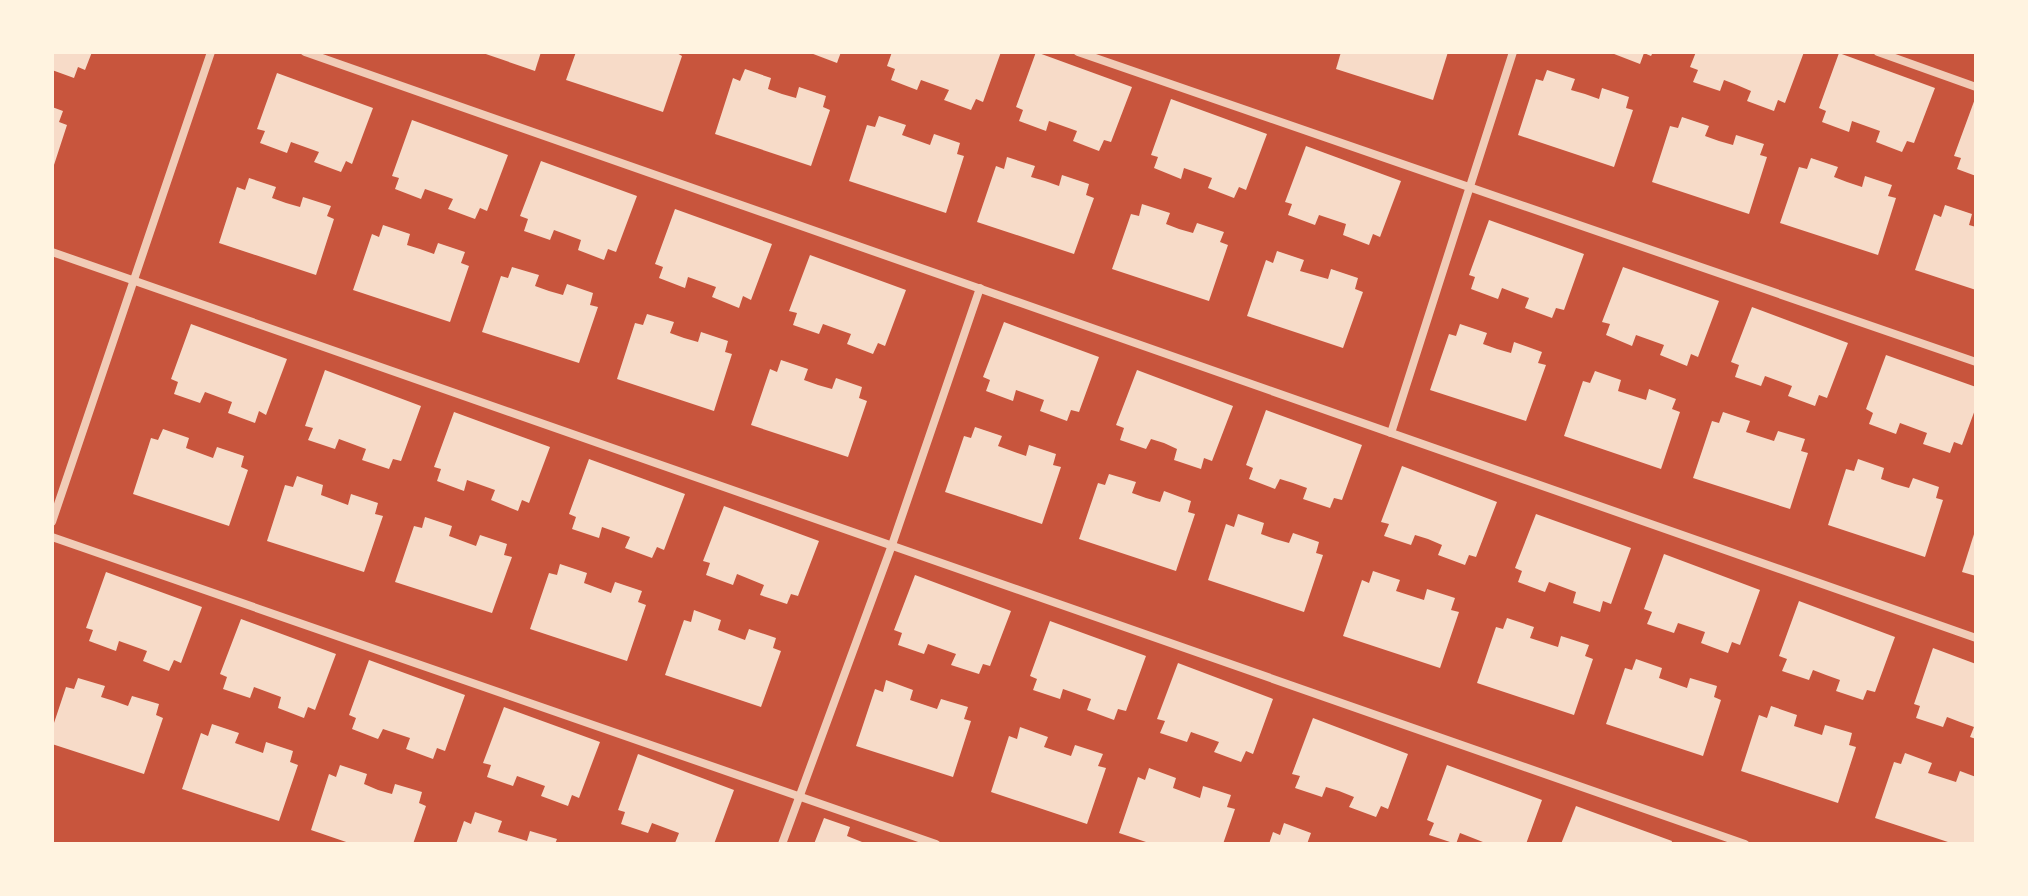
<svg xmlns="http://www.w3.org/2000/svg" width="2028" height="896" viewBox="0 0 2028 896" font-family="Lato,sans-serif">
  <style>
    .building { fill: #f7dbc8 }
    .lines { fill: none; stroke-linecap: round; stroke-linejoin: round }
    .minor { stroke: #f1ccb7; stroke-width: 8 }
  </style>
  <rect width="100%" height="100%" fill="#c8553d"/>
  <!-- building -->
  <g class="building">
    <path d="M52 52H92L85 70 78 67 74 78 52 70Z"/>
    <path d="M480 52H541L535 71Z"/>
    <path d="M576 52H675L682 56 663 112 566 80Z"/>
    <path d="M808 52H841L837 63Z"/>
    <path d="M892 52H1001L983 102 976 99 971 110 944 100 949 90 921 80 917 90 891 80 895 69 887 66Z"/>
    <path d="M1036 52 1132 87 1111 142 1104 140 1099 151 1073 141 1077 131 1049 121 1046 131 1019 121 1023 110 1016 107Z"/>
    <path d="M1341 52H1448L1433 100 1336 69Z"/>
    <path d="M1609 52H1653L1651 56 1644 53 1640 64Z"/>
    <path d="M1696 52H1804L1785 103 1778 100 1774 111 1747 101 1751 91 1737 85 1724 80 1720 91 1693 82 1698 70 1690 67Z"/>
    <path d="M1839 53 1935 88 1914 143 1907 141 1902 152 1876 142 1880 131 1852 121 1849 132 1822 122 1826 111 1819 108Z"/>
    <path d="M745 69 771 78 768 89 782 94 796 98 799 87 826 96 823 107 830 110 811 166 715 134 733 78 740 81Z"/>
    <path d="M1547 70 1575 79 1571 90 1585 94 1599 99 1602 88 1629 97 1626 108 1633 110 1614 167 1518 135 1536 79 1543 81Z"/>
    <path d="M277 73 373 108 352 164 346 161 341 172 314 162 319 152 291 142 287 153 260 143 265 131 257 129Z"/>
    <path d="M1976 96V176L1957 169 1961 158 1954 156Z"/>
    <path d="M1171 99 1267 134 1246 190 1239 187 1234 198 1208 188 1212 178 1184 168 1181 179 1154 168 1158 157 1151 155Z"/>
    <path d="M52 107 63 111 59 122 67 125 53 168Z"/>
    <path d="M879 116 906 125 902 135 930 145 934 134 960 143 957 154 964 156 946 213 849 181 867 125 875 127Z"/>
    <path d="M1682 117 1709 126 1705 136 1719 141 1733 145 1736 135 1764 144 1760 155 1767 157 1749 214 1652 182 1670 126 1678 128Z"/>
    <path d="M412 120 508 155 487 211 480 208 475 219 448 209 453 199 425 189 421 199 395 189 399 178 392 176Z"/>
    <path d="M1306 146 1401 181 1380 237 1373 234 1369 245 1343 235 1346 224 1319 215 1315 225 1288 215 1292 204 1285 202Z"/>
    <path d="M1007 157 1035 166 1031 177 1045 181 1059 186 1062 175 1089 184 1086 195 1094 198 1074 254 977 222 996 166 1004 169Z"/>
    <path d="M1811 158 1838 167 1834 177 1847 182 1862 187 1865 176 1892 185 1888 196 1896 198 1878 255 1780 223 1799 167 1807 169Z"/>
    <path d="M541 161 637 196 616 252 608 249 604 260 578 250 581 240 554 230 550 240 524 231 528 219 520 216Z"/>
    <path d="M249 178 276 187 272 198 286 203 300 207 303 197 331 206 327 216 334 219 316 275 219 243 237 187 245 190Z"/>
    <path d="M1142 204 1170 213 1166 224 1179 229 1193 233 1197 223 1224 232 1220 242 1228 245 1209 301 1112 269 1131 214 1139 216Z"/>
    <path d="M1945 205 1972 214 1969 225 1976 227V290L1915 270 1934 214 1941 217Z"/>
    <path d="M675 209 772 244 751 300 743 296 739 308 712 297 716 287 688 277 685 288 659 278 663 267 655 264Z"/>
    <path d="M1489 220 1584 254 1564 310 1556 308 1552 318 1525 308 1529 298 1515 293 1502 288 1498 299 1471 289 1475 277 1469 275Z"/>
    <path d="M383 225 410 234 407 245 420 249 434 254 438 243 465 252 461 263 469 266 450 322 353 290 372 234 379 237Z"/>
    <path d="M1277 251 1304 260 1300 271 1328 279 1331 269 1358 278 1355 289 1363 292 1343 348 1247 316 1266 260 1273 263Z"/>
    <path d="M810 255 906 290 885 346 878 343 873 354 847 344 851 334 823 324 819 334 793 325 797 313 789 311Z"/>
    <path d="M512 267 539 275 535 286 549 291 563 295 567 284 593 293 590 305 598 307 579 363 482 332 501 276 508 278Z"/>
    <path d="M1623 267 1719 301 1698 357 1691 354 1687 366 1660 355 1664 345 1636 335 1632 346 1606 335 1610 324 1602 322Z"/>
    <path d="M1752 307 1848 343 1827 398 1819 395 1815 406 1788 396 1792 386 1765 376 1761 386 1735 377 1739 365 1731 362Z"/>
    <path d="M647 314 674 322 670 333 684 338 698 342 701 332 728 341 725 352 732 354 714 411 617 379 635 323 643 325Z"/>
    <path d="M1004 322 1099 357 1079 412 1071 410 1067 421 1040 411 1044 400 1016 390 1013 401 986 391 990 380 983 377Z"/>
    <path d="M191 324 287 359 266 415 259 411 255 423 228 413 232 402 205 392 200 403 174 394 178 382 171 379Z"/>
    <path d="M1460 324 1487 333 1483 344 1497 349 1511 353 1514 342 1542 352 1538 363 1546 365 1526 421 1430 390 1449 334 1456 336Z"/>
    <path d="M1886 355 1976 387V407L1962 445 1954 442 1950 453 1923 444 1927 433 1900 423 1896 434 1869 424 1873 413 1866 409Z"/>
    <path d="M781 360 808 369 804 380 818 385 832 389 836 378 862 387 859 398 867 401 848 457 751 425 770 369 777 372Z"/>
    <path d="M325 370 421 406 401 461 393 459 389 469 362 460 366 449 339 439 335 449 308 440 313 428 305 426Z"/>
    <path d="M1137 370 1233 406 1212 461 1204 458 1201 469 1174 460 1177 449 1164 443 1151 439 1146 449 1120 440 1124 428 1116 425Z"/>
    <path d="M1595 371 1621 380 1618 391 1646 400 1649 389 1676 399 1672 409 1680 412 1661 469 1564 436 1583 381 1590 383Z"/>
    <path d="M1266 410 1362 445 1342 500 1334 498 1330 508 1303 499 1307 488 1293 483 1280 479 1275 489 1249 479 1253 468 1246 465Z"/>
    <path d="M454 412 550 447 529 503 522 500 518 511 491 500 495 490 467 480 464 491 437 481 441 469 434 467Z"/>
    <path d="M1723 412 1750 421 1746 432 1774 441 1778 431 1805 439 1801 451 1808 453 1790 509 1693 478 1712 421 1719 423Z"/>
    <path d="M975 427 1002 436 998 446 1026 456 1029 445 1056 454 1053 465 1061 467 1042 524 945 492 964 436 971 438Z"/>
    <path d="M163 429 189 438 186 448 213 458 217 447 244 456 241 467 248 470 229 526 133 494 151 438 158 440Z"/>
    <path d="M589 459 685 494 664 550 657 547 652 558 625 548 630 537 602 527 599 538 572 529 576 517 569 514Z"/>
    <path d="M1858 459 1884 468 1881 479 1895 484 1909 488 1913 478 1939 487 1936 498 1943 500 1925 557 1828 525 1846 469 1854 471Z"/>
    <path d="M1402 466 1497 502 1476 557 1469 555 1465 565 1438 555 1442 545 1428 539 1415 535 1411 545 1384 536 1389 524 1381 522Z"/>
    <path d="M1109 474 1136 482 1132 493 1146 498 1160 502 1164 491 1191 501 1188 512 1195 514 1176 571 1079 539 1098 483 1105 485Z"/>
    <path d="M297 476 323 485 321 495 348 505 351 494 378 503 375 514 383 516 364 572 267 541 285 485 293 487Z"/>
    <path d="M724 506 819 541 798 596 791 594 787 604 760 595 764 585 737 574 733 585 706 575 710 563 703 561Z"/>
    <path d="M1238 514 1264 523 1261 534 1275 539 1289 543 1293 533 1319 542 1316 553 1323 555 1304 612 1208 580 1226 524 1234 527Z"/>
    <path d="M1536 514 1631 548 1611 604 1603 601 1600 612 1573 603 1576 592 1549 582 1545 592 1518 582 1522 571 1515 568Z"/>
    <path d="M425 517 452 526 449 536 476 546 480 535 507 544 504 555 512 557 492 613 395 582 414 526 422 528Z"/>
    <path d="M1975 531H1976V576L1962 572Z"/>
    <path d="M1664 554 1760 590 1740 645 1732 642 1728 653 1701 643 1705 632 1678 623 1674 633 1647 624 1652 612 1644 609Z"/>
    <path d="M560 564 587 573 584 583 611 593 615 582 642 591 638 602 646 605 627 661 530 629 549 573 557 575Z"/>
    <path d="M1373 571 1400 580 1396 591 1424 600 1427 589 1455 598 1451 610 1459 612 1440 668 1343 636 1362 580 1369 583Z"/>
    <path d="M106 572 202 607 181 663 174 660 169 671 143 661 147 651 119 641 116 651 89 641 93 630 86 628Z"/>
    <path d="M915 575 1011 611 990 666 983 664 979 674 951 665 956 654 928 644 924 654 898 645 902 633 894 630Z"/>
    <path d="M1799 601 1895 637 1875 692 1867 690 1863 700 1836 691 1840 680 1826 675 1813 670 1809 680 1782 671 1787 659 1779 656Z"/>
    <path d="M694 610 721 620 718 630 745 640 749 629 776 638 773 648 781 651 761 707 665 675 684 620 691 622Z"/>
    <path d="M1507 618 1534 627 1530 638 1558 647 1561 636 1589 645 1585 656 1593 659 1574 715 1477 683 1496 627 1503 629Z"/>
    <path d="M241 619 336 654 315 710 308 707 304 718 278 708 281 697 254 687 250 698 223 689 227 677 220 674Z"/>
    <path d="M1050 621 1146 656 1126 711 1118 709 1114 720 1087 710 1091 699 1063 689 1060 699 1033 690 1037 679 1030 676Z"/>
    <path d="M1933 648 1976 664V739L1970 737 1974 727 1960 722 1947 717 1943 727 1916 718 1920 706 1914 704Z"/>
    <path d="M1636 659 1662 668 1659 678 1687 688 1690 678 1717 686 1714 697 1721 700 1703 756 1606 724 1625 668 1632 670Z"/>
    <path d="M369 660 465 695 445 751 437 748 433 759 406 749 410 738 383 729 378 739 352 729 356 718 349 715Z"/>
    <path d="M1178 663 1273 699 1253 754 1246 751 1241 762 1214 752 1219 742 1191 732 1187 742 1160 733 1165 721 1157 719Z"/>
    <path d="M78 678 105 686 101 697 114 701 128 706 132 696 159 704 156 715 163 718 144 774 52 744V729L66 687 74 689Z"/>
    <path d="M886 680 913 690 910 700 937 709 941 699 968 707 964 719 971 721 953 777 856 746 875 689 883 692Z"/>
    <path d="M1771 706 1797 715 1794 726 1822 735 1825 725 1852 733 1849 745 1856 747 1838 803 1741 771 1759 715 1767 718Z"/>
    <path d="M504 707 600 742 579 798 572 795 568 806 541 796 545 786 517 776 513 786 487 777 491 765 483 763Z"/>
    <path d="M1313 718 1408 754 1388 809 1381 806 1376 817 1349 807 1354 797 1339 791 1326 787 1322 797 1295 788 1300 776 1292 774Z"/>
    <path d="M212 724 239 733 235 743 263 753 266 742 293 751 290 762 298 765 279 821 182 789 201 733 208 736Z"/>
    <path d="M1020 727 1048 737 1044 747 1071 756 1075 745 1103 754 1098 766 1106 768 1087 824 991 792 1009 736 1017 739Z"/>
    <path d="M1905 753 1932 763 1928 773 1956 782 1960 771 1976 777 1974 844H1954L1875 818 1894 762 1901 764Z"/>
    <path d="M638 754 734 790 714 844H678L675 843 679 833 652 823 648 833 621 824 625 812 618 810Z"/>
    <path d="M340 765 367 774 364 784 378 790 392 794 395 784 422 792 419 803 426 806 413 844H352L311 830 329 774 336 777Z"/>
    <path d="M1447 765 1542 800 1526 844H1488L1460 833 1456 844 1429 835 1434 823 1427 820Z"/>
    <path d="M1149 768 1176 778 1173 788 1200 798 1203 786 1231 795 1227 807 1235 809 1223 844H1152L1119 833 1138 777 1145 780Z"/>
    <path d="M1576 806 1672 841 1671 844H1561Z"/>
    <path d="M475 812 502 821 498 832 527 841 530 831 557 839 555 844H456L464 821 471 824Z"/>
    <path d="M824 818 850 827 847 836 867 844H814Z"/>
    <path d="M1284 823 1311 833 1307 844H1269L1273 832 1280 835Z"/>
  </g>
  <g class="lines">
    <!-- minor -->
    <g class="minor">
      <path d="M305 52 1976 638"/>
      <path d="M1078 52 1976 362"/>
      <path d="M1878 52 1976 87"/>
      <path d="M52 252 1745 844"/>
      <path d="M1391 433 1513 52"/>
      <path d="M52 522 211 52"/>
      <path d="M52 537 936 844"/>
      <path d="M782 844 892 545 980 288"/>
    </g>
  </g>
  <!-- border -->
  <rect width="2028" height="896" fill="none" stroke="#fff3e0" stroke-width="108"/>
</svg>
